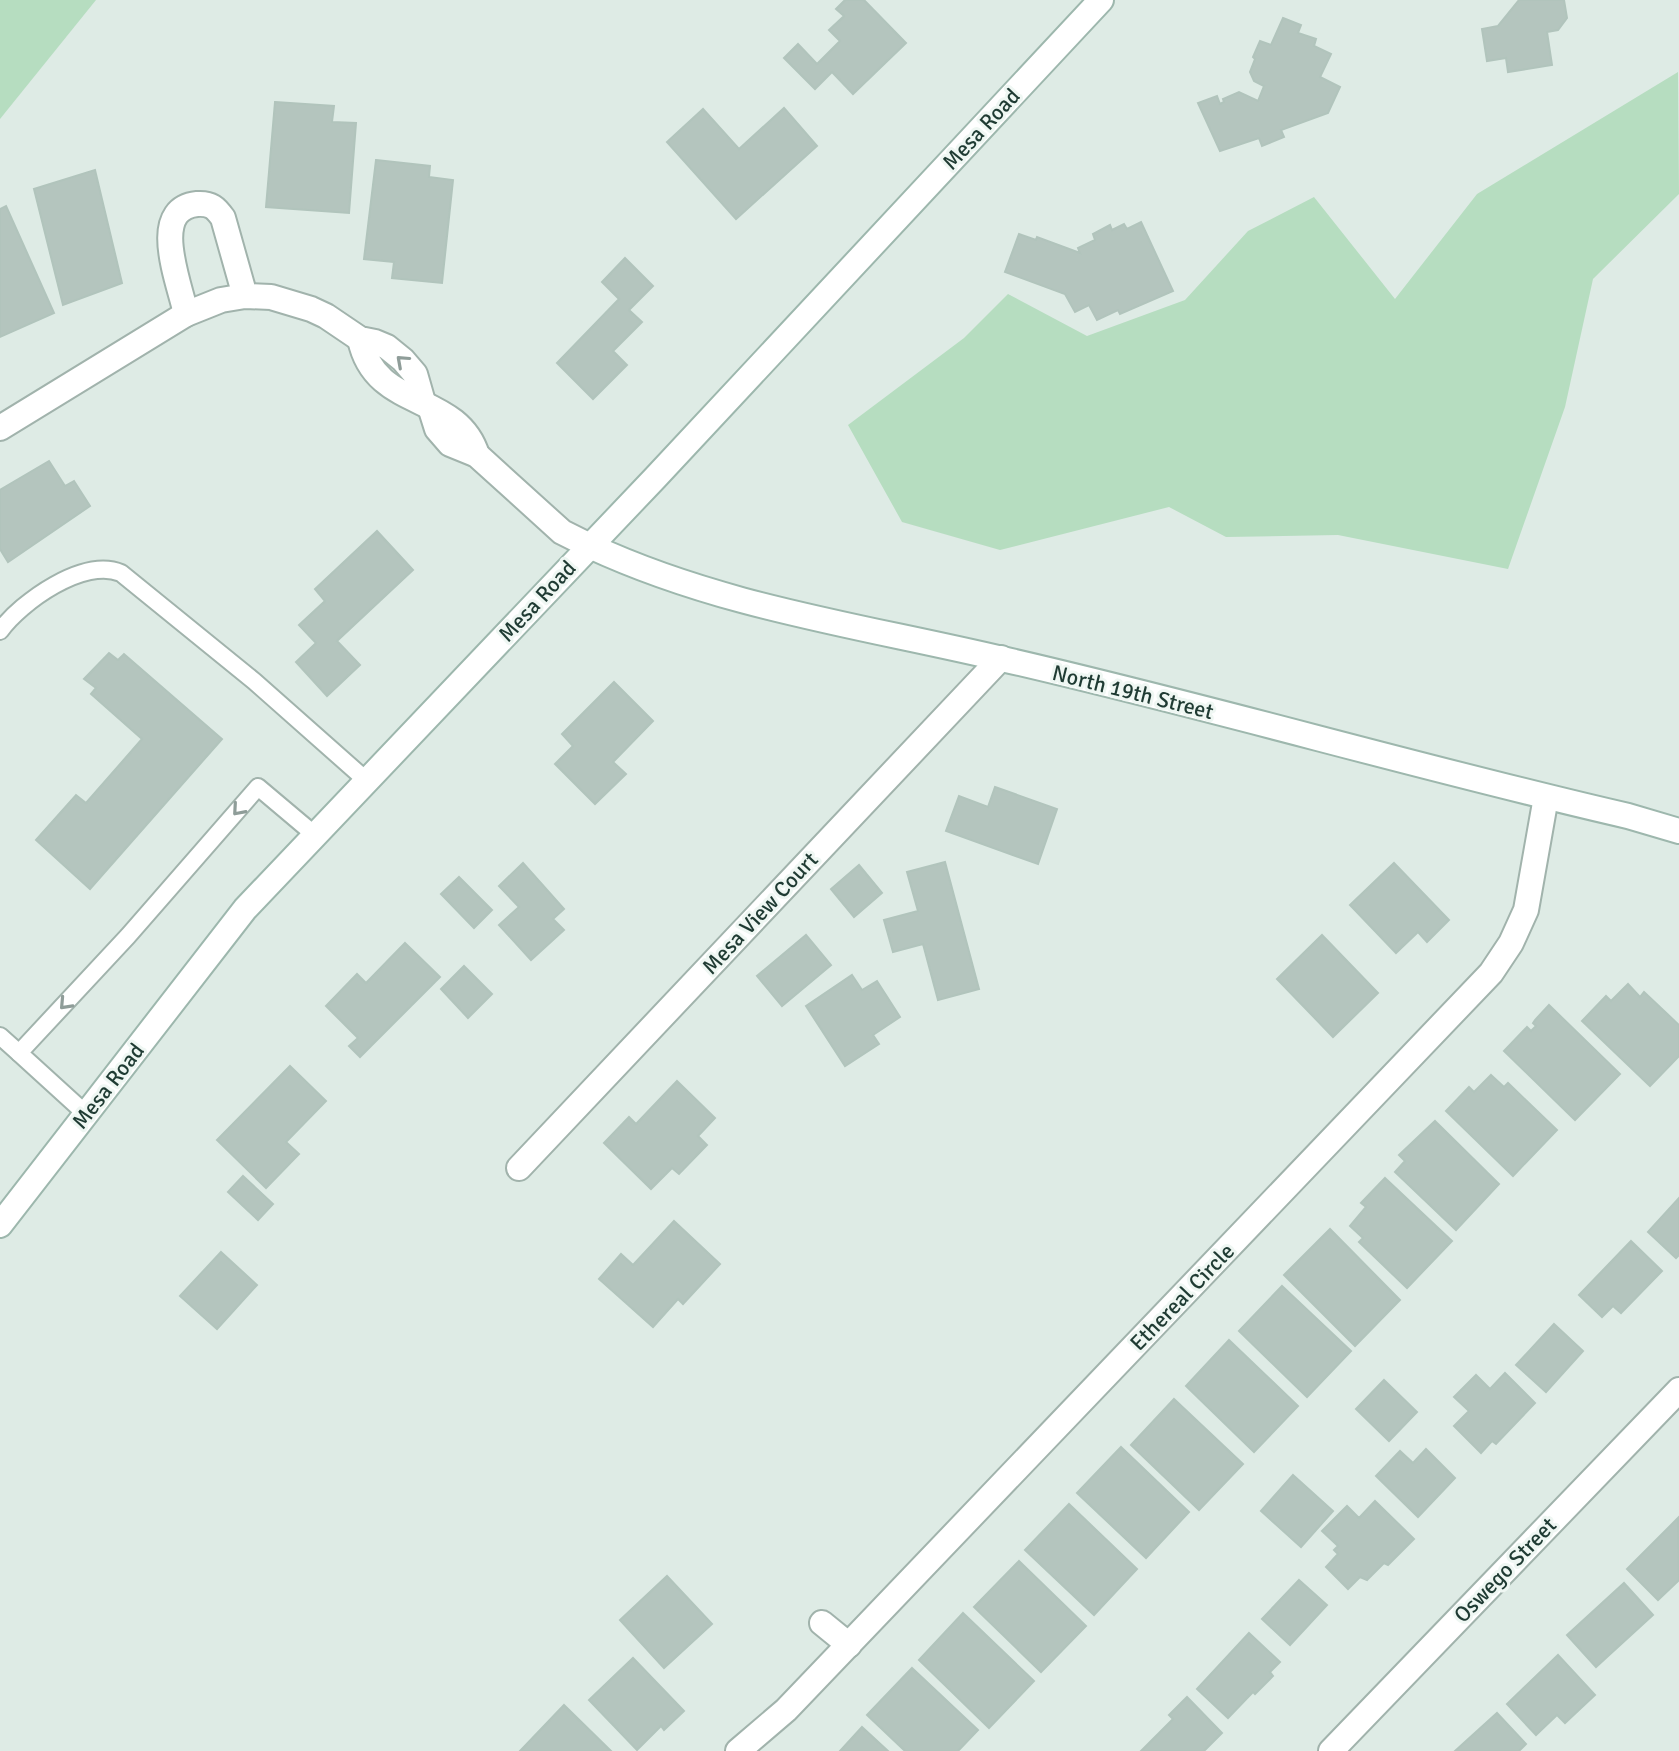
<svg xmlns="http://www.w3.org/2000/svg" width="1679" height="1751" viewBox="0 0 1679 1751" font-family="Signika,sans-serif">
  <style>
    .green { fill: #b6ddc0 }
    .building { fill: #b4c5be; stroke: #b1c4bc; stroke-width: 2 }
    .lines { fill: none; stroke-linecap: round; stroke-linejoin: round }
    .lane-casing { stroke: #a1b3ac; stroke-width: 20 }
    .street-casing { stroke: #a1b3ac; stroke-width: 28 }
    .secondary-casing { stroke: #9db7ad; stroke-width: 28 }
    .lane { stroke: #fff; stroke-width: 16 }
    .street { stroke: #fff; stroke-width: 24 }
    .secondary { stroke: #fff; stroke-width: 24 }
    .oneway { stroke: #8f9d99 }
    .labels { text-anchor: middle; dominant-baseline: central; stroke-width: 6; stroke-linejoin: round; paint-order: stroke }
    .street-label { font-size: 22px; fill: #1f3b33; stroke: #eff7f3 }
  </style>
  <rect width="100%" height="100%" fill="#deebe5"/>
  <!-- green -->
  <g class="green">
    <path d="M0 0H96L0 119Z"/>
    <path d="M1678 72 1679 194 1593 279 1565 407 1508 569 1338 535 1226 537 1169 507 1000 550 902 522 848 425 964 338 1008 294 1087 336 1185 300 1248 231 1314 197 1395 299 1477 194Z"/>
  </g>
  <!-- building -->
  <g class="building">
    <path d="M845 0H864L906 43 853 94 832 72 815 89 784 58 798 44 817 64 840 41 829 30 844 16 836 9Z"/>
    <path d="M1519 0H1564L1567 18 1558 30 1547 32 1552 65 1508 72 1506 58 1487 61 1482 29 1498 26Z"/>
    <path d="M1283 18 1301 25 1298 33 1316 39 1314 46 1331 54 1320 77 1340 87 1328 113 1281 130 1284 137 1262 146 1259 138 1220 151 1198 103 1217 96 1220 104 1224 102 1223 99 1239 92 1258 101 1264 86 1254 81 1250 72 1255 59 1253 57 1260 41 1271 45Z"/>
    <path d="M275 102 334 106 332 122 356 123 349 213 266 207Z"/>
    <path d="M784 108 817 146 736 219 667 142 703 109 739 149Z"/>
    <path d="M376 160 430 166 429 177 453 180 442 283 392 278 394 262 364 259Z"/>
    <path d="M95 170 122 283 63 305 34 189Z"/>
    <path d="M6 206 54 313 0 337V209Z"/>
    <path d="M1141 222 1173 291 1120 314 1118 310 1097 320 1089 305 1075 312 1065 294 1005 272 1019 234 1036 240 1037 237 1080 253 1078 248 1095 240 1093 234 1110 225 1112 230 1124 224 1127 229Z"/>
    <path d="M625 258 653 286 629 310 642 322 613 351 627 365 593 399 557 363 619 299 602 282Z"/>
    <path d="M49 461 65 486 74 481 90 506 8 562 0 549V490Z"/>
    <path d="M377 531 413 570 337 641 360 665 327 696 296 662 316 643 299 625 325 601 315 589Z"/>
    <path d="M109 653 118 660 124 654 222 739 90 889 36 840 76 795 86 803 142 739 91 694 96 688 84 679Z"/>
    <path d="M614 682 653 721 613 762 626 774 595 804 555 764 573 746 562 734Z"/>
    <path d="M995 787 1057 809 1038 864 946 831 959 796 988 807Z"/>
    <path d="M945 862 979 989 938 1000 923 944 893 952 884 920 918 911 907 872Z"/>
    <path d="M523 863 564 909 553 919 564 930 531 960 499 925 519 907 499 886Z"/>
    <path d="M1394 863 1449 920 1427 942 1418 932 1396 953 1350 905Z"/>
    <path d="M859 865 882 893 854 917 831 889Z"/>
    <path d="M459 877 492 910 474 928 441 894Z"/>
    <path d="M806 935 831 965 782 1006 757 976Z"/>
    <path d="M1322 935 1378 993 1333 1037 1277 979Z"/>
    <path d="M405 943 440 977 360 1057 349 1046 358 1038 326 1006 357 974 366 983Z"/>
    <path d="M464 966 492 994 468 1018 441 989Z"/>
    <path d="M852 975 862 990 877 981 900 1017 873 1035 879 1044 845 1066 806 1006Z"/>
    <path d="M1628 984 1640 997 1644 992 1679 1025V1056L1650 1086 1582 1021 1606 996 1611 1001Z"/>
    <path d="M1549 1005 1620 1074 1575 1120 1504 1051 1527 1027 1531 1031 1536 1026 1533 1023 1535 1020Z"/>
    <path d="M290 1066 326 1101 286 1142 299 1154 266 1188 217 1140Z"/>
    <path d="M1491 1075 1504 1087 1508 1083 1557 1130 1513 1176 1446 1111 1469 1087 1474 1092Z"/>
    <path d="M677 1081 715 1118 698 1136 707 1145 679 1174 672 1168 651 1189 604 1143 629 1117 636 1124Z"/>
    <path d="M1435 1121 1499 1184 1456 1230 1395 1172 1405 1161 1399 1155Z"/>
    <path d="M243 1176 273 1204 258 1220 228 1192Z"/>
    <path d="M1385 1178 1452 1241 1407 1288 1359 1242 1363 1238 1350 1226 1366 1207 1361 1203Z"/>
    <path d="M1679 1198V1255L1676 1258 1648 1232Z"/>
    <path d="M674 1221 720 1264 683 1304 678 1299 653 1327 599 1279 621 1254 633 1265Z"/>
    <path d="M1330 1229 1400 1300 1355 1346 1284 1275Z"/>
    <path d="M1631 1241 1662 1271 1621 1313 1613 1306 1602 1317 1579 1295Z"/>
    <path d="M221 1252 257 1285 217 1329 180 1296Z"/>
    <path d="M1282 1286 1351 1351 1307 1397 1239 1331Z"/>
    <path d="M1554 1324 1583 1351 1546 1392 1516 1365Z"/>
    <path d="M1229 1340 1298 1406 1254 1452 1186 1386Z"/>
    <path d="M1505 1373 1535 1403 1496 1444 1492 1441 1481 1453 1454 1426 1469 1411 1454 1397 1476 1375 1490 1389Z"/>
    <path d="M1384 1380 1417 1412 1389 1441 1356 1409Z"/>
    <path d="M1174 1399 1243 1464 1199 1510 1131 1445Z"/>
    <path d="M1121 1447 1189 1512 1146 1558 1077 1493Z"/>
    <path d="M1426 1449 1455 1478 1418 1517 1376 1476 1400 1451 1413 1463Z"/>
    <path d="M1293 1475 1333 1511 1301 1547 1261 1511Z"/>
    <path d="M1375 1501 1414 1539 1388 1565 1384 1563 1367 1580 1360 1577 1348 1589 1326 1567 1338 1554 1334 1550 1338 1546 1322 1531 1347 1506 1359 1518Z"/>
    <path d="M1069 1504 1137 1569 1094 1615 1025 1550Z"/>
    <path d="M1678 1518 1679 1580 1658 1600 1627 1569Z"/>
    <path d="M1019 1561 1086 1626 1041 1672 974 1607Z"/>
    <path d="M667 1576 712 1624 664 1668 620 1620Z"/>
    <path d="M1299 1580 1327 1605 1290 1645 1262 1619Z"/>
    <path d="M1624 1583 1653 1615 1596 1667 1567 1635Z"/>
    <path d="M963 1613 1034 1681 989 1728 919 1660Z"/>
    <path d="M1249 1633 1280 1662 1270 1672 1273 1676 1255 1694 1253 1692 1228 1718 1197 1689Z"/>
    <path d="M1558 1655 1595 1695 1565 1723 1557 1715 1536 1735 1507 1704Z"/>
    <path d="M633 1658 684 1711 664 1730 661 1726 637 1750 589 1700Z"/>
    <path d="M912 1668 978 1730 958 1751H905L867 1715Z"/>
    <path d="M1187 1697 1222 1733 1204 1751H1141L1173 1719 1169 1715Z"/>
    <path d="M564 1705 611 1751H520Z"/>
    <path d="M1497 1713 1526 1744 1519 1751H1455Z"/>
    <path d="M862 1727 888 1751H840Z"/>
  </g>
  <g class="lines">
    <defs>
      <g id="lane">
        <path d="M0 631C21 602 84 557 121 573L254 681 367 781"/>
        <path d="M0 1036 19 1053"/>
        <path d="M86 1114 19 1053 128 936 258 787 315 835"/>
      </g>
      <g id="street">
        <path d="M186 314C180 284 148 209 197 204 211 203 216 208 223 218L245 296"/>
        <path d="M360 339C375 412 457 391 477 455"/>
        <path d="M431 410 437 429 450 444 477 455 562 532 590 546"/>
        <path d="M0 428 186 314 221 300 245 296 271 297 311 309 326 316 360 339 375 342 387 347 403 360 415 374 423 402"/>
        <path d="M519 1168 1001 658"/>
        <path d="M822 1623 849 1645"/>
        <path d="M738 1751 786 1710 1491 973 1511 943 1526 910 1546 797"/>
        <path d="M1331 1751 1679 1390"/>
      </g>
      <g id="secondary">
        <path d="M590 546C721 607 862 626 1002 659 1212 707 1419 768 1628 816L1679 831"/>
        <path d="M0 1225 245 909 655 478 1101 0"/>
      </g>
    </defs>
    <!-- lane casing -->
    <use href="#lane" class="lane-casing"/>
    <!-- street casing -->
    <use href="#street" class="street-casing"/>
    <!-- secondary casing -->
    <use href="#secondary" class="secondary-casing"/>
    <!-- lane -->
    <use href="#lane" class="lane"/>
    <!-- street -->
    <use href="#street" class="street"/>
    <!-- secondary -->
    <use href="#secondary" class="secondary"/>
  </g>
  <!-- one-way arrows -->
  <defs><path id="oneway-chevron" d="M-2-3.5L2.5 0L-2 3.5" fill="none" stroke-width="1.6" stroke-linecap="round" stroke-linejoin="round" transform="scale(2)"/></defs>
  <g class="oneway">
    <use href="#oneway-chevron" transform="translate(402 361) rotate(-138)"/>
    <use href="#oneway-chevron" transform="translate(238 810) rotate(131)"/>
    <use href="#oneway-chevron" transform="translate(65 1004) rotate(133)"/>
  </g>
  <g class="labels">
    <!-- street labels -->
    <g class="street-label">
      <text transform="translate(981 129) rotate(-47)">Mesa Road</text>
      <text transform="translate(537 601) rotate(-47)">Mesa Road</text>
      <text transform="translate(1133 692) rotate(14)">North 19th Street</text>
      <text transform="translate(760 913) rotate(-47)">Mesa View Court</text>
      <text transform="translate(108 1086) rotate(-52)">Mesa Road</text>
      <text transform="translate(1182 1297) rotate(-46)">Ethereal Circle</text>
      <text transform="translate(1505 1570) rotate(-46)">Oswego Street</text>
    </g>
  </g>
</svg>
